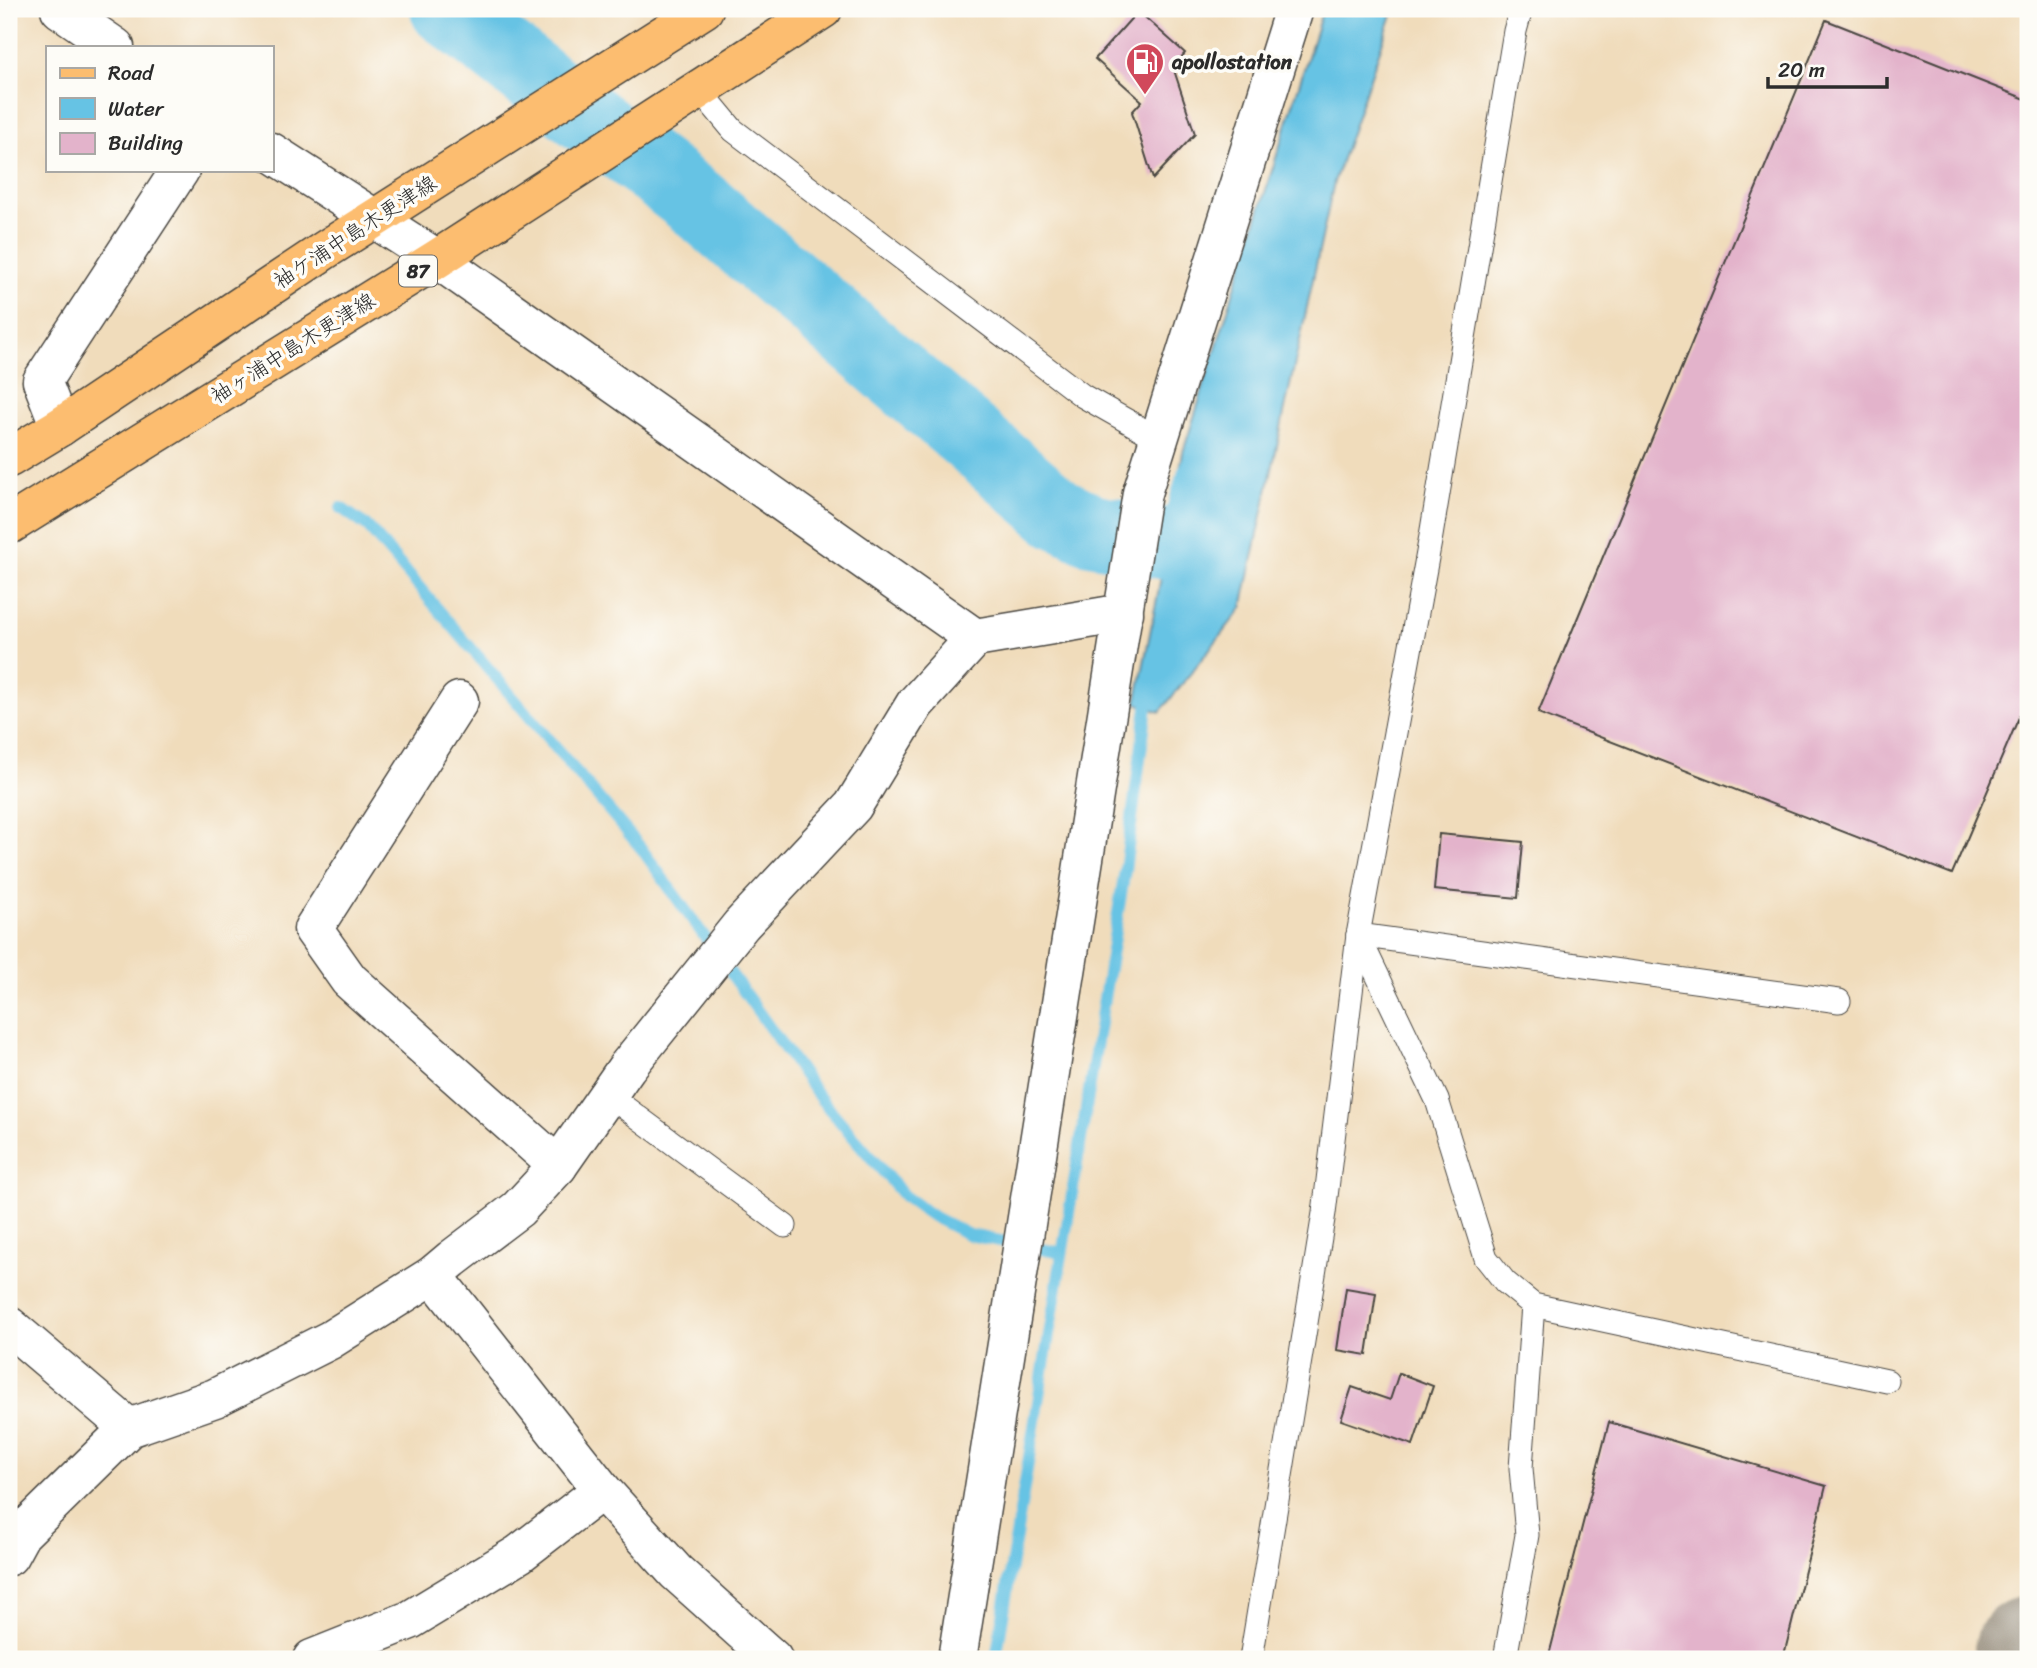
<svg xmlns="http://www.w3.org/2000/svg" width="2037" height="1668" viewBox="0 0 2037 1668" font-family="Sriracha,'Klee One',sans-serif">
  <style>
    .water { fill: #66c3e4; stroke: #487788; stroke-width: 2 }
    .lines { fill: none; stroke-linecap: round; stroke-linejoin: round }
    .stream { stroke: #66c3e4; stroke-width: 12 }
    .river { stroke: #66c3e4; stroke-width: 72 }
    .taxiway { stroke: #8e8473; stroke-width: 107 }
    .building { fill: #e3b3cb }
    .service-casing { stroke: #494641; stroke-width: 25 }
    .minor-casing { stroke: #494641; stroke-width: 41 }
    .tertiary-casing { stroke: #494641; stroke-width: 41 }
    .primary-casing { stroke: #494641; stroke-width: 41 }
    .service { stroke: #fff; stroke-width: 23 }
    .minor { stroke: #fff; stroke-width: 38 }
    .tertiary { stroke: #fff; stroke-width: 38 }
    .primary { stroke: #fcbd6f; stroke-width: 38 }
    .labels { text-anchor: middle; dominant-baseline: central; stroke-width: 7; stroke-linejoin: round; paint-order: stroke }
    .shield { fill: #fdfcf7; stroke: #6a6a68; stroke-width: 2 }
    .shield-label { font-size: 19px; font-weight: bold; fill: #2b2b2b }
    .poi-label { font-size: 21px; font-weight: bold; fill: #2b2b2b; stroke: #fdfcf7; text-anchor: start }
    .street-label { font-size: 21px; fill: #2b2b2b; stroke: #fdfcf7 }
  </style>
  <rect width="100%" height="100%" fill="#fdfcf7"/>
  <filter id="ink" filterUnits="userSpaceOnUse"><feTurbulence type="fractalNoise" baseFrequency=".0143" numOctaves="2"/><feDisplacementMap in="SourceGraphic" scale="14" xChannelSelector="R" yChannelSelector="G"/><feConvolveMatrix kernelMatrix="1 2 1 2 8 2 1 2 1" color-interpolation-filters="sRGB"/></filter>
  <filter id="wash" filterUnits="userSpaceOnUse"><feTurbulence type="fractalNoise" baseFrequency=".00686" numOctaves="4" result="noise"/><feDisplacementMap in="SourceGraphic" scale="28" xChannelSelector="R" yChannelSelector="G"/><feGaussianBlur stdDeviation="1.57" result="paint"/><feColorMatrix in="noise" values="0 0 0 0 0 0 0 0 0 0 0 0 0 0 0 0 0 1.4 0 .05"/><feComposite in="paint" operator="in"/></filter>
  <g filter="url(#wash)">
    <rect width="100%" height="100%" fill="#f0dcbb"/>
    <!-- water -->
    <path class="water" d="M1323 9H1394L1334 182 1242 608 1160 712 1136 703 1158 593 1183 452Z"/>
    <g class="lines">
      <!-- stream -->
      <g class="stream">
        <path d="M341 508 368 527 641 848 820 1098 904 1196 934 1217 969 1235 1062 1253"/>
        <path d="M996 1659 1125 870 1147 707"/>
      </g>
      <!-- river -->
      <path class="river" d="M446 9 697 203 1058 513 1091 529 1191 549 1213 480"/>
      <!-- taxiway -->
      <path class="taxiway" d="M2026 1659 2028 1650"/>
    </g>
    <g id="blocks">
      <!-- building -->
      <g class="building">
        <path d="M1138 11 1185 53 1173 67 1195 134 1153 179 1132 112 1142 101 1095 59Z"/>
        <path d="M1826 20 2028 100V696L1952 874 1538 713Z"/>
        <path d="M1439 834 1523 842 1518 898 1434 890Z"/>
        <path d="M1346 1288 1376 1293 1367 1355 1337 1350Z"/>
        <path d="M1399 1373 1433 1386 1413 1445 1341 1420 1352 1387 1390 1400Z"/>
        <path d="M1609 1422 1826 1486 1783 1659H1548Z"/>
      </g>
    </g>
  </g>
  <g filter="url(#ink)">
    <use href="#blocks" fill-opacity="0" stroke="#494641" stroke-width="2"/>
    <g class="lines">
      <defs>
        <g id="service">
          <path d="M699 89 733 130 1083 396 1159 439"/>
          <path d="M1358 935 1437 1100 1486 1258 1505 1282 1533 1305 1887 1381"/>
          <path d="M1358 935 1839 1001"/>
          <path d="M608 1095 785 1226"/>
          <path d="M1251 1659 1324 1213 1358 935 1431 536 1515 31 1521 9"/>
          <path d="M1505 1659 1527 1535 1521 1468 1533 1305"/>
        </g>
        <g id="minor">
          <path d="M60 9 115 47"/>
          <path d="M271 152 437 259 975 638"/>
          <path d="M60 427 42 381 180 170"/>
          <path d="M459 701 313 929 349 980 558 1166"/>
          <path d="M433 1275 602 1490 676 1572 773 1659"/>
          <path d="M9 1326 129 1428"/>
          <path d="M9 1556 21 1534 129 1428 215 1398 330 1340 433 1275 452 1259 518 1209 558 1166 627 1067 741 925 853 806 915 704 975 638 1124 613"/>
          <path d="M312 1659 410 1620 519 1554 602 1490"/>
        </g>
        <path id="tertiary" d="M957 1659 1142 493 1294 9"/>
        <g id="primary">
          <path d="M9 458 60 427 325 250 704 9"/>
          <path d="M9 525 437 259 823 9"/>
        </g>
      </defs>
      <!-- service casing -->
      <use href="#service" class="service-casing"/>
      <!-- minor casing -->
      <use href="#minor" class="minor-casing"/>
      <!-- tertiary casing -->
      <use href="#tertiary" class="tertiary-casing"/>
      <!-- primary casing -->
      <use href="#primary" class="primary-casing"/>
      <!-- service -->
      <use href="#service" class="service"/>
      <!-- minor -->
      <use href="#minor" class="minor"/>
      <!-- tertiary -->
      <use href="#tertiary" class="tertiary"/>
      <!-- primary -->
      <use href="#primary" class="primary"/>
    </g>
  </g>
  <!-- icons -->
  <defs>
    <symbol id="fuel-pin" viewBox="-11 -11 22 30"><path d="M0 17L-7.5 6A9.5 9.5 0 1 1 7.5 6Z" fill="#d1495b" stroke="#fdfcf7"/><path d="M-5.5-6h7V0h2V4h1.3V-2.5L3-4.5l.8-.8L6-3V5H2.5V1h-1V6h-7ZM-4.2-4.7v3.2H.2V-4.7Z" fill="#fff"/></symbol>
  </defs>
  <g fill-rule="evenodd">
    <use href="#fuel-pin" x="1123" y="40" width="44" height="60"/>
  </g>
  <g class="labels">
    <!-- shield labels -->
    <rect class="shield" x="399" y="255.5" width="38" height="31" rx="5"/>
    <g class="shield-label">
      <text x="418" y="271">87</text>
    </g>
    <!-- poi labels -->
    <g class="poi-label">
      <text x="1172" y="62">apollostation</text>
    </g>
    <!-- street labels -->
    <g class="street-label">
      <text transform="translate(355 232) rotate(-33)">袖ケ浦中島木更津線</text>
      <text transform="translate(293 348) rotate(-32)">袖ヶ浦中島木更津線</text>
    </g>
  </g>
  <!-- margin -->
  <rect width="2037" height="1668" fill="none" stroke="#fdfcf7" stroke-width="35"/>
  <!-- legend -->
  <rect x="46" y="46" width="228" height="126" fill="#fdfcf7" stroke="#a9a8a5" stroke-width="2"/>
  <rect x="60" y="68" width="35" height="10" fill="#fcbd6f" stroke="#a9a8a5" stroke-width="2"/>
  <text x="108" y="80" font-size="21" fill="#2b2b2b">Road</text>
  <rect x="60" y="98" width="35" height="21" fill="#66c3e4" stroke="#a9a8a5" stroke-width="2"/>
  <text x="108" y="116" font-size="21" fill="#2b2b2b">Water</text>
  <rect x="60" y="133" width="35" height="21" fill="#e3b3cb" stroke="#a9a8a5" stroke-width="2"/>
  <text x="108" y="150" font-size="21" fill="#2b2b2b">Building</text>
  <!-- scale -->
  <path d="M1768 77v10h119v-10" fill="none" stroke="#2b2b2b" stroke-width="3.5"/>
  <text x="1778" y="77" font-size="21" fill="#2b2b2b" stroke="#fdfcf7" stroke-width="5" paint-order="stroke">20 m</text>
</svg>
